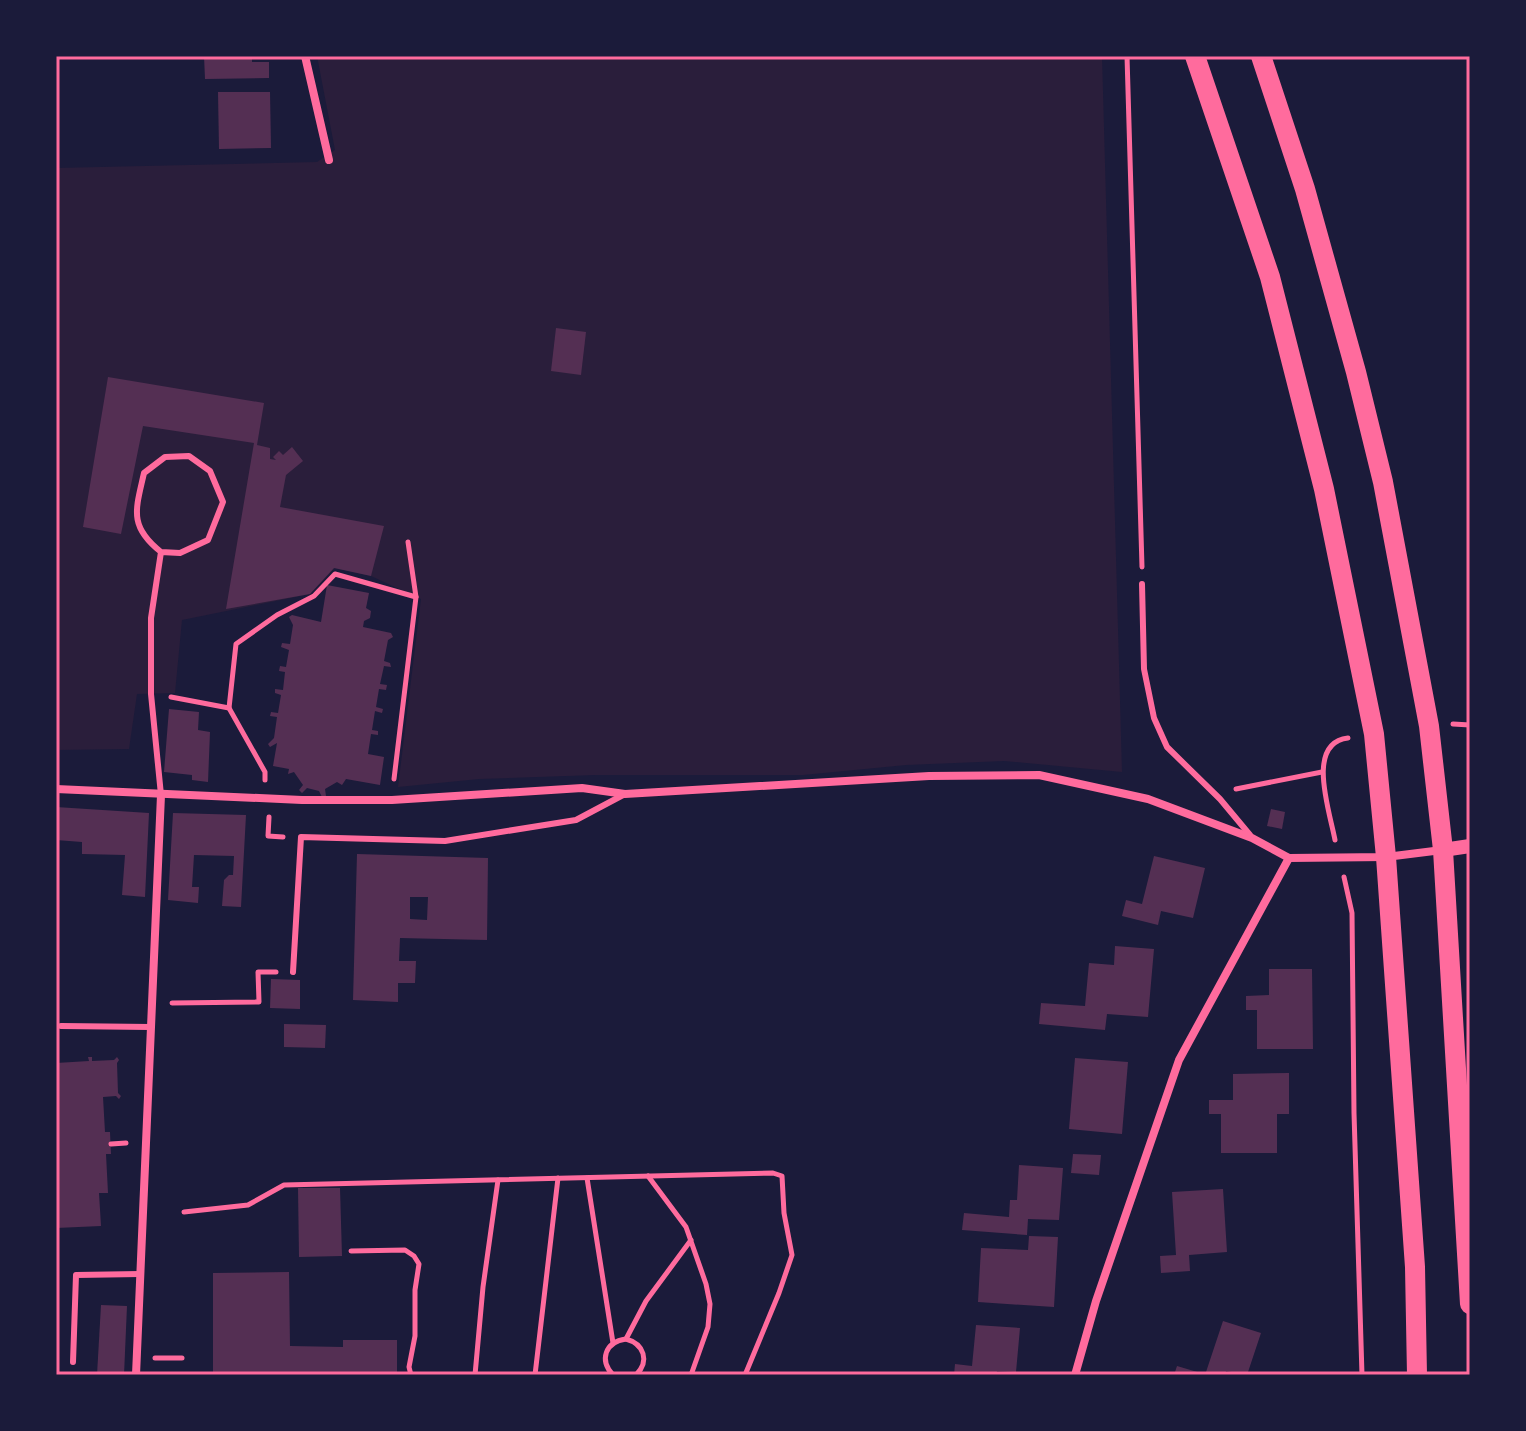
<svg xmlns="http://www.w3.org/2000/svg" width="1526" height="1431" viewBox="0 0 1526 1431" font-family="'Titillium Web',sans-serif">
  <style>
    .green { fill: #2a1e3b }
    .building { fill: #542f53; fill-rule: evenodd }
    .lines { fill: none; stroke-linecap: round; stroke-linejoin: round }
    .path { stroke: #ff6b9d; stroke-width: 5 }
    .service { stroke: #ff6b9d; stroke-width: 6 }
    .minor { stroke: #ff6b9d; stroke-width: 8 }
    .tertiary { stroke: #ff6b9d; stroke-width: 14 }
    .primary { stroke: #ff6b9d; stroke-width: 20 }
    .neatline { fill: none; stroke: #ff6b9d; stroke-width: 3 }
  </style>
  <rect width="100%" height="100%" fill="#1b1b3a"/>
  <!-- green -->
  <path class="green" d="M317 56H1102L1122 772 1004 761 906 765 803 775H595L479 779 398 787 421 599 371 576 335 568 310 594 182 620 175 693 137 694 129 749 56 750V168L317 162 335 150Z"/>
  <!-- building -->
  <g class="building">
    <path d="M204 56H252V62H269V78L205 79Z"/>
    <path d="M218 92H270L271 148 219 149Z"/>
    <path d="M556 328 586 332 581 375 551 371Z"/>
    <path d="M108 377 264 403 257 445 270 448V459L276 460 273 457 279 451 283 455 292 447 303 461 286 475 280 507 384 526 371 576 334 568 310 594 226 609 254 443 143 426 121 534 83 527Z"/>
    <path d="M327 585 369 593 366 608 371 611 370 618 364 621 363 627 391 633 393 637 388 640 384 661 390 663 391 667 384 666 380 684 387 685 386 690 379 689 376 707 383 709 382 713 375 711 372 730 378 731V735L371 734 368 754 384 757 380 785 346 779 342 785 337 782 325 789 326 796 322 797 319 791 307 788 302 793 299 790 303 785 294 772 288 774 289 769 273 766 277 743 270 747 268 744 274 738 277 717 270 716 271 712 278 713 281 695 275 693V689L283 690 285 672 279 671 280 666 286 667 289 650 281 647 282 643 290 644 293 625 289 617 292 615 321 622Z"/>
    <path d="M169 709 199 712 198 730 210 732 208 782 192 780V775L164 772Z"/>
    <path d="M56 807 149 813 145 897 122 895 125 855 82 854V842L56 840Z"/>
    <path d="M1271 809 1285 812 1282 829 1267 826Z"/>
    <path d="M173 813 246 815 241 907 222 906 224 880 229 875H233L234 856 194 855 192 887H199L198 903 168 900Z"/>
    <path d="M357 854 488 858 487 940 400 938 399 961H416L415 983H398V1002L353 1000ZM410 897H428L427 920 410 919Z"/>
    <path d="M1154 856 1205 868 1193 918 1161 911 1158 925 1122 916 1126 900 1142 904Z"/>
    <path d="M1115 946 1154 949 1148 1017 1107 1014 1105 1030 1039 1024 1041 1003 1085 1006 1089 963 1114 965Z"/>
    <path d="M1269 969H1312L1313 1049H1257V1010H1246V996L1269 995Z"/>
    <path d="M271 979 300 980V1009L270 1008Z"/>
    <path d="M284 1024 326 1025 325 1048 284 1047Z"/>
    <path d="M88 1057H92V1061L114 1060 117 1057 119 1060 117 1063 118 1093 121 1096 119 1099 116 1096 103 1097 105 1132H110L111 1154H106L108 1193H99L101 1226 56 1228V1063L89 1061Z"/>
    <path d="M1075 1058 1128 1062 1122 1134 1069 1129Z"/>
    <path d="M1289 1073V1114H1277V1153H1221V1114H1209V1100H1233V1074Z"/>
    <path d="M1073 1154 1101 1155 1099 1175 1071 1173Z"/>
    <path d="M1019 1165 1063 1168 1059 1220 1028 1219 1027 1235 962 1230 964 1213 1009 1217 1010 1200H1017Z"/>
    <path d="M298 1188H340L342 1256 299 1257Z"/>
    <path d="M1223 1189 1227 1252 1189 1255 1190 1271 1161 1273 1160 1256 1176 1255 1172 1192Z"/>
    <path d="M1029 1236 1058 1237 1054 1307 978 1302 981 1248 1028 1250Z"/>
    <path d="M289 1272 290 1346 343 1347V1340H397V1375H213V1273Z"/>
    <path d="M101 1305 127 1306 124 1375H97Z"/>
    <path d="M1223 1321 1261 1333 1247 1375 1226 1371 1225 1375H1205Z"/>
    <path d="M976 1325 1020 1328 1016 1372 997 1371 996 1375H954L955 1364 972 1366Z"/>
    <path d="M1177 1366 1204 1374 1203 1375H1174Z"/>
  </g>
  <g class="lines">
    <!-- path -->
    <g class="path">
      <path d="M1127 56 1142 567"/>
      <path d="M171 697 229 708"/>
      <path d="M1453 724 1470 725"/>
      <path d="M394 779 416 597 408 542"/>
      <path d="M265 780V772L229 708 236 644 277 615 314 596 335 574 416 597"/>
      <path d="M1236 789 1322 772"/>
      <path d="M269 817 268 836 283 837"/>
      <path d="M1335 840C1330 812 1305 743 1348 738"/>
      <path d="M1344 877 1352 913 1354 1113 1362 1375"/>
      <path d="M172 1003 259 1002 258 972H276"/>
      <path d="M111 1144 126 1143"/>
      <path d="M648 1176 686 1227 706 1284 710 1304 708 1327 691 1375"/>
      <path d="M587 1178 613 1343"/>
      <path d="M184 1212 248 1205 284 1185 773 1173 782 1176 784 1213 792 1255 779 1293 745 1375"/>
      <path d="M351 1251 405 1250 414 1256 419 1264 415 1290V1336L409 1367 411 1375"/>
      <path d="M626 1339 646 1301 691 1240"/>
      <path d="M155 1358H182"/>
      <path d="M475 1375 483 1287 498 1180"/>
      <path d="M535 1375 558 1178"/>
      <path d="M613 1375C599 1360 605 1342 626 1339 644 1344 650 1361 636 1375"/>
    </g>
    <!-- service -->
    <g class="service">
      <path d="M161 552 180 553 208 540 223 502 210 471 189 456 165 457 144 473C136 509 128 526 161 552L151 618V694L161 795"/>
      <path d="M1142 584 1144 669 1154 718 1167 747 1220 799 1250 835"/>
      <path d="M293 972 301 837 445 841 576 820 625 794"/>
      <path d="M61 1026 150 1027"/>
      <path d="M73 1362 76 1275 140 1274"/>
    </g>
    <!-- minor -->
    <g class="minor">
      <path d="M305 56 329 160"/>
      <path d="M56 789 302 800H392L582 788 625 794 929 776 1039 775 1148 799 1252 838 1289 858 1386 857 1442 850"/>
      <path d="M136 1375 161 795"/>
      <path d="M1075 1375 1096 1301 1179 1060 1289 858"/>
    </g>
    <!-- tertiary -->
    <path class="tertiary" d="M1443 850 1470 846"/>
    <!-- primary -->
    <g class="primary">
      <path d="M1195 56 1270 277 1324 489 1374 734 1386 857 1415 1267 1417 1375"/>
      <path d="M1261 56 1305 189 1356 372 1383 482 1429 726 1443 850 1470 1304"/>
    </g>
  </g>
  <!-- border -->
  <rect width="1526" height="1431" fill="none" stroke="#1b1b3a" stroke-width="116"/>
  <rect x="58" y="58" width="1410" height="1315" class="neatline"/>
</svg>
